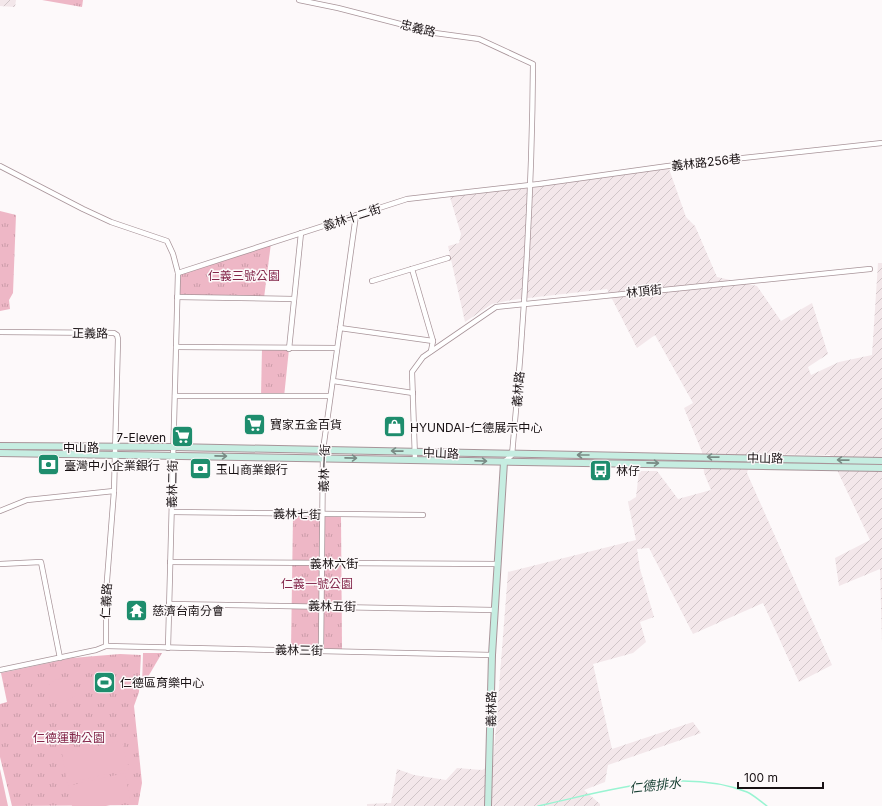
<svg xmlns="http://www.w3.org/2000/svg" width="882" height="806" viewBox="0 0 882 806" font-family="Inter,'Noto Sans TC',sans-serif">
  <style>
    .industrial { fill: url(#industrial-furrows) }
    .grass { fill: url(#grass-tufts) }
    .pitch { fill: #eeb7c6 }
    .lines { fill: none; stroke-linecap: round; stroke-linejoin: round }
    .stream { stroke: #99f4d2; stroke-width: 1.5 }
    .street-casing { stroke: #a89499; stroke-width: 6 }
    .secondary-casing { stroke: #a89499; stroke-width: 8 }
    .street { stroke: #fff; stroke-width: 4.5 }
    .secondary { stroke: #c6ede1; stroke-width: 6 }
    .oneway { stroke: #788a84 }
    .labels { text-anchor: middle; dominant-baseline: central; stroke-width: 3; stroke-linejoin: round; paint-order: stroke }
    .street-label { font-size: 12px; fill: #181113; stroke: #fdf9fa }
    .park-label { font-size: 12px; fill: #83264a; stroke: #fdf9fa }
    .poi-label { font-size: 12px; fill: #181113; stroke: #fdf9fa; text-anchor: start }
    .water-label { font-size: 13px; font-style: italic; fill: #133c2f; stroke: #fdf9fa }
  </style>
  <defs>
    <pattern id="industrial-furrows" width="10" height="10" patternUnits="userSpaceOnUse"><rect width="10" height="10" fill="#f3e7ea"/><path d="M-1 1l2-2M0 10L10 0M9 11l2-2" fill="none" stroke="#d0c5c8"/></pattern>
    <pattern id="grass-tufts" width="24" height="20" patternUnits="userSpaceOnUse"><rect width="24" height="20" fill="#eeb7c6"/><path d="M3 7l-1-3M5 7V3M7 7l1-3M15 17l-1-3M17 17v-4M19 17l1-3" fill="none" stroke="#cb9ca9"/></pattern>
  </defs>
  <rect width="100%" height="100%" fill="#fdf9fa"/>
  <!-- industrial -->
  <g class="industrial">
    <path d="M0 0H16L15 7 0 6Z"/>
    <path d="M668 166 686 217 695 226 717 277 757 286 781 321 812 303 828 354 808 367 811 375 839 362 872 355 878 263H882V643L880 569 839 586 835 558 870 540 830 455 752 454 747 473 832 665 799 682 763 603 693 634 649 548 637 549 640 569 654 617 640 622 646 642 633 653 593 664 612 749 693 722 701 733 608 765 605 782 584 790 600 804V806H367V804L391 803 397 769 414 775 446 780 457 768 482 770 493 764 508 572 636 540 628 502 636 497 639 471H657L678 499 711 490 704 473 702 452 684 408 693 403 655 335 637 348 607 289 511 300 492 304 465 322 448 246 459 243 461 234 449 194Z"/>
  </g>
  <!-- grass -->
  <g class="grass">
    <path d="M42 0H83L82 7Z"/>
    <path d="M0 211 16 215 13 293 9 300 10 309 0 311Z"/>
    <path d="M271 243 264 298 177 297 178 273Z"/>
    <path d="M262 348 289 349 284 397H261Z"/>
    <path d="M293 516 341 517 342 649H291Z"/>
    <path d="M143 653H162L142 687Z"/>
    <path d="M120 654 141 655 139 692 134 706 142 783 138 805 12 806 0 757V704L7 702 1 673 72 658Z"/>
  </g>
  <!-- pitch -->
  <g class="pitch">
    <path d="M64 678 73 681 76 695 63 703 50 700 47 686 55 680Z"/>
    <path d="M122 741 129 769 67 783 62 753Z"/>
    <path d="M0 769 8 806H0Z"/>
    <path d="M125 773 130 800 106 806H72L68 786Z"/>
  </g>
  <g class="lines">
    <!-- stream -->
    <path class="stream" d="M538 806C604 792 681 766 747 792 754 795 761 802 767 806"/>
    <defs>
      <g id="street">
        <path d="M299 0 338 8 435 33 479 39 533 64C532 195 524 325 512 455L504 462"/>
        <path d="M0 166 83 209 111 222 167 241 173 254 178 273 168 648"/>
        <path d="M412 269 433 341 431 351"/>
        <path d="M178 273 407 199 539 184 668 166 882 143"/>
        <path d="M372 281 448 258"/>
        <path d="M177 297 294 299"/>
        <path d="M340 328 433 341"/>
        <path d="M0 332 114 333 117 335 118 339 114 491 106 593V646L96 650 0 670"/>
        <path d="M176 347 337 348"/>
        <path d="M289 349 301 233"/>
        <path d="M333 381 413 393"/>
        <path d="M175 396H330"/>
        <path d="M415 459 412 372 423 357 496 307 870 269"/>
        <path d="M0 511 27 500 114 491"/>
        <path d="M172 512 423 515"/>
        <path d="M170 562 498 564"/>
        <path d="M0 564 41 562 60 658"/>
        <path d="M169 604 494 610"/>
        <path d="M106 646 492 655"/>
        <path d="M321 651 323 450 356 215"/>
      </g>
      <g id="secondary">
        <path d="M0 446 173 447 882 461"/>
        <path d="M0 453 882 468"/>
        <path d="M488 806 492 655 504 462"/>
      </g>
    </defs>
    <!-- street casing -->
    <use href="#street" class="street-casing"/>
    <!-- secondary casing -->
    <use href="#secondary" class="secondary-casing"/>
    <!-- street -->
    <use href="#street" class="street"/>
    <!-- secondary -->
    <use href="#secondary" class="secondary"/>
  </g>
  <!-- one-way arrows -->
  <defs><path id="oneway-shaft" d="M-6 0H5M1.5-3L5.5 0L1.5 3" fill="none" stroke-width="1.6" stroke-linecap="round" stroke-linejoin="round"/></defs>
  <g class="oneway">
    <use href="#oneway-shaft" transform="translate(397 451) rotate(-179)"/>
    <use href="#oneway-shaft" transform="translate(583 455) rotate(-180)"/>
    <use href="#oneway-shaft" transform="translate(221 456) rotate(1)"/>
    <use href="#oneway-shaft" transform="translate(713 457) rotate(-179)"/>
    <use href="#oneway-shaft" transform="translate(351 458) rotate(1)"/>
    <use href="#oneway-shaft" transform="translate(843 460) rotate(-179)"/>
    <use href="#oneway-shaft" transform="translate(481 461) rotate(2)"/>
    <use href="#oneway-shaft" transform="translate(653 463) rotate(1)"/>
  </g>
  <!-- icons -->
  <defs>
    <symbol id="supermarket-square" viewBox="-11 -11 22 22"><rect x="-9" y="-9" width="18" height="18" rx="4" fill="#1e8d6d" stroke="#fdf9fa"/><path d="M-6-5.5h2.5l.6 2H6L4.5 2H-2.5L-4.4-4H-6ZM-1.5 3.2a1.3 1.3 0 1 0 .1 0ZM3 3.2a1.3 1.3 0 1 0 .1 0Z" fill="#fff"/></symbol>
    <symbol id="shop-square" viewBox="-11 -11 22 22"><rect x="-9" y="-9" width="18" height="18" rx="4" fill="#1e8d6d" stroke="#fdf9fa"/><path d="M-5-2.5h2.3a2.7 3.5 0 0 1 5.4 0H5L5.5 6h-11ZM-1.5-2.5h3a1.5 2.3 0 0 0-3 0Z" fill="#fff"/></symbol>
    <symbol id="bank-square" viewBox="-11 -11 22 22"><rect x="-9" y="-9" width="18" height="18" rx="4" fill="#1e8d6d" stroke="#fdf9fa"/><path d="M-6-4H6V4H-6ZM0-2.3a2.3 2.3 0 1 0 0 4.6a2.3 2.3 0 1 0 0-4.6Z" fill="#fff"/></symbol>
    <symbol id="bus-square" viewBox="-11 -11 22 22"><rect x="-9" y="-9" width="18" height="18" rx="4" fill="#1e8d6d" stroke="#fdf9fa"/><path d="M-5-6H5V4H4V6H2V4H-2V6H-4V4H-5ZM-3.5-4V0h7V-4ZM-3.5 1.2v1.5H-2V1.2ZM2 1.2v1.5H3.5V1.2Z" fill="#fff"/></symbol>
    <symbol id="temple-square" viewBox="-11 -11 22 22"><rect x="-9" y="-9" width="18" height="18" rx="4" fill="#1e8d6d" stroke="#fdf9fa"/><path d="M0-6L5-2H3V0L6.5 2.5H4V6H1.5V3h-3V6H-4V2.5H-6.5L-3 0V-2H-5Z" fill="#fff"/></symbol>
    <symbol id="stadium-square" viewBox="-11 -11 22 22"><rect x="-9" y="-9" width="18" height="18" rx="4" fill="#1e8d6d" stroke="#fdf9fa"/><path d="M0-5a6.5 5 0 1 0 0 10a6.5 5 0 1 0 0-10ZM-3.5-1.8h7v3.6h-7Z" fill="#fff"/></symbol>
  </defs>
  <g fill-rule="evenodd">
    <use href="#supermarket-square" x="242" y="412" width="25" height="25"/>
    <use href="#shop-square" x="382" y="414" width="25" height="25"/>
    <use href="#supermarket-square" x="170" y="424" width="25" height="25"/>
    <use href="#bank-square" x="36" y="452" width="25" height="25"/>
    <use href="#bank-square" x="188" y="456" width="25" height="25"/>
    <use href="#bus-square" x="588" y="458" width="25" height="25"/>
    <use href="#temple-square" x="124" y="598" width="25" height="25"/>
    <use href="#stadium-square" x="92" y="670" width="25" height="25"/>
  </g>
  <g class="labels">
    <!-- street labels -->
    <g class="street-label">
      <text transform="translate(418 28) rotate(14)">忠義路</text>
      <text transform="translate(706 162) rotate(-6)">義林路256巷</text>
      <text transform="translate(352 217) rotate(-18)">義林十二街</text>
      <text transform="translate(644 291) rotate(-6)">林頂街</text>
      <text transform="translate(90 333) rotate(1)">正義路</text>
      <text transform="translate(518 389) rotate(-85)">義林路</text>
      <text x="81" y="447">中山路</text>
      <text transform="translate(441 453) rotate(2)">中山路</text>
      <text transform="translate(765 458) rotate(1)">中山路</text>
      <text transform="translate(324 468) rotate(-88)">義林一街</text>
      <text transform="translate(172 484) rotate(-89)">義林二街</text>
      <text transform="translate(297 514) rotate(1)">義林七街</text>
      <text x="334" y="563">義林六街</text>
      <text transform="translate(106 601) rotate(-87)">仁義路</text>
      <text transform="translate(332 606) rotate(1)">義林五街</text>
      <text transform="translate(299 650) rotate(1)">義林三街</text>
      <text transform="translate(491 709) rotate(-89)">義林路</text>
    </g>
    <!-- park labels -->
    <g class="park-label">
      <text x="244" y="275">仁義三號公園</text>
      <text x="317" y="583">仁義一號公園</text>
      <text x="69" y="737">仁德運動公園</text>
    </g>
    <!-- poi labels -->
    <g class="poi-label">
      <text x="270" y="424">寶家五金百貨</text>
      <text x="410" y="427">HYUNDAI-仁德展示中心</text>
      <text x="166" y="437" text-anchor="end">7-Eleven</text>
      <text x="64" y="465">臺灣中小企業銀行</text>
      <text x="216" y="469">玉山商業銀行</text>
      <text x="616" y="470">林仔</text>
      <text x="152" y="610">慈濟台南分會</text>
      <text x="120" y="682">仁德區育樂中心</text>
    </g>
    <!-- water labels -->
    <g class="water-label">
      <text transform="translate(655 785) rotate(-6)">仁德排水</text>
    </g>
  </g>
  <!-- scale -->
  <path d="M738 782v6h85v-6" fill="none" stroke="#181113" stroke-width="2"/>
  <text x="744" y="782" font-size="12" fill="#181113" stroke="#fdf9fa" stroke-width="3" paint-order="stroke">100 m</text>
</svg>
